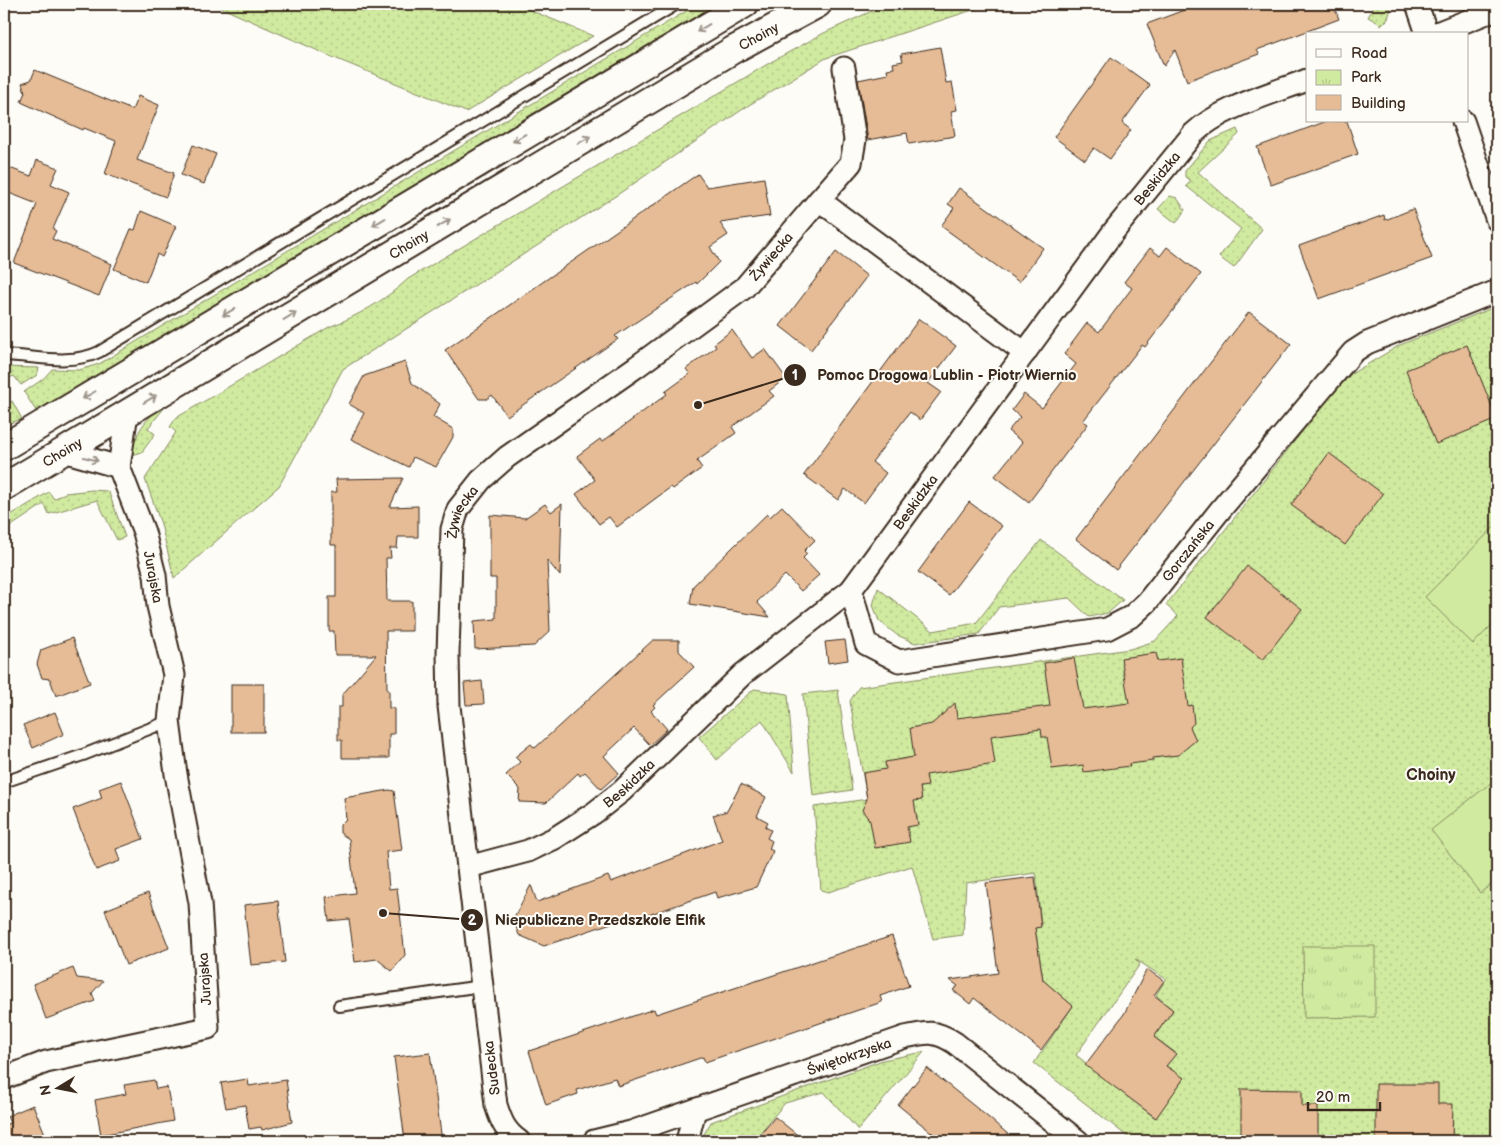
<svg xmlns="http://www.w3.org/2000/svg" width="1501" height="1145" viewBox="0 0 1501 1145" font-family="'Balsamiq Sans',sans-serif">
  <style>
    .grass { fill: url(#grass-dots); stroke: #868a5f; fill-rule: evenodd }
    .park { fill: url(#park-tufts); stroke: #868a5f }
    .garden { fill: #d0eaa0; stroke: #868a5f }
    .building { fill: #e6bc96; stroke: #3b2a1e }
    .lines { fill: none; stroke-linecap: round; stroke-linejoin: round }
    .service-casing { stroke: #3b2a1e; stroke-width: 14 }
    .minor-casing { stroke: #3b2a1e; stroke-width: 25 }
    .tertiary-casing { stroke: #3b2a1e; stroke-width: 30 }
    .service { stroke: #fdfcf7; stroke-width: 10 }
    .minor { stroke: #fdfcf7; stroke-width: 21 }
    .tertiary { stroke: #fdfcf7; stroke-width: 26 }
    .oneway { stroke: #9c938a }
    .labels { text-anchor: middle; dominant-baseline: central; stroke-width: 4; stroke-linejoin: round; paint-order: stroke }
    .street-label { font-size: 14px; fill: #3b2a1e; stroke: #fdfcf7 }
    .quarter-label { font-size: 16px; font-weight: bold; fill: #3b2a1e; stroke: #fdfcf7 }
    .leader { fill: none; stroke: #3b2a1e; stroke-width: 2 }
    .callout-dot { fill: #3b2a1e; stroke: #fdfcf7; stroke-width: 2 }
    .mark-label { font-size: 15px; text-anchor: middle; font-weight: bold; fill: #fff }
    .callout-label { font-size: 15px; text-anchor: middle; font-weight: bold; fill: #3b2a1e; stroke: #fdfcf7; stroke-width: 4; stroke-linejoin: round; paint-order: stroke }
  </style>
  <defs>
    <pattern id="grass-dots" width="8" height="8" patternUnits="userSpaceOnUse" patternTransform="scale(1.25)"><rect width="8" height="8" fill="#d0eaa0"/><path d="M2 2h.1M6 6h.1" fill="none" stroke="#b4c989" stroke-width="1.8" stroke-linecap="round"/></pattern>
    <pattern id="park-tufts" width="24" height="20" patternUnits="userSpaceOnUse" patternTransform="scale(1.25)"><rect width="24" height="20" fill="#d0eaa0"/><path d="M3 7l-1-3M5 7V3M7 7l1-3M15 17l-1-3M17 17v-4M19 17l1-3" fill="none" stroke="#b4c989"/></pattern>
  </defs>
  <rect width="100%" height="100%" fill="#fdfcf7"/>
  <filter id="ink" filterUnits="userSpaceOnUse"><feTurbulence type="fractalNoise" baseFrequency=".02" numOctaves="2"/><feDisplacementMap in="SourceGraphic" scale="10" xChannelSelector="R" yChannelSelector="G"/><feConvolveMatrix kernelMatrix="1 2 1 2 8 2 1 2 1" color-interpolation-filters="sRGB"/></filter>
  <g filter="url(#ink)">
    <!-- grass -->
    <g class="grass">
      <path d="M213 4H515L593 36 466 112 332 57Z"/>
      <path d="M698 4H717L36 411 24 392 43 379 52 369 79 370 99 364Z"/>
      <path d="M887 4H991L826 58 749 105 617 195 343 369 279 486 174 578 161 524 145 479 176 432 170 427 176 418 329 327C358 316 384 301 408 279L771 62 824 33Z"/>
      <path d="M1375 4H1392L1388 19 1382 25 1368 17Z"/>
      <path d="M1237 129 1239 134 1198 172 1262 229 1234 268 1219 257 1241 229 1186 186 1191 181 1185 177V171L1210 141Z"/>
      <path d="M1170 196 1177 198 1185 210 1176 223 1158 209Z"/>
      <path d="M1497 306V1141H1133L1034 1063 1073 1006 1043 980 1035 928 1041 926 1036 873 966 883 963 935 933 939 912 866 828 892 821 890 814 807 867 799 850 701 859 687 1130 649 1155 641 1178 616 1166 605 1323 405 1351 374 1400 345ZM1135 959 1166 979 1156 995 1173 1010 1154 1037 1176 1053 1166 1066 1184 1078 1155 1118 1076 1055 1140 964Z"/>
      <path d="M4 367 39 368 37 375 21 385 14 376 4 380Z"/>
      <path d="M12 401 22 419 4 425V406Z"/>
      <path d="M163 406 165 407 148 428 155 434 142 452 132 455C135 432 145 419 163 406Z"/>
      <path d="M92 490 107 491 109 493 125 537 117 540 97 500 49 514 44 504 4 531V519L49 492 54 499 65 493Z"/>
      <path d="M1041 540 1123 600 1108 613 1089 617 1069 598 999 607 979 634 915 643 897 635 879 621 873 605 878 588 933 631 976 623Z"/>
      <path d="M754 689 788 694 794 772 762 720 717 760 699 737Z"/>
      <path d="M838 690 852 790 813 796 803 694Z"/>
      <path d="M924 1052 858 1130 824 1092 785 1103 753 1141H700L711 1122 883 1060Z"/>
    </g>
    <!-- park -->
    <path class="park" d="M1303 946H1375V1017L1304 1018Z"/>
    <!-- garden -->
    <g class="garden">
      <path d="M1497 524V620L1473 644 1425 597Z"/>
      <path d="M1497 778V880L1480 893 1431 830Z"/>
    </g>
    <!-- building -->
    <g class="building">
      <path d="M1200 4H1333L1339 19 1257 50 1259 54 1187 81 1175 50 1164 66 1147 24Z"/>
      <path d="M940 47 946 83 952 82 957 110 951 111 955 136 909 144 907 133 868 140 858 80 888 74 887 69 894 68 893 63 903 61 901 54Z"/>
      <path d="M1111 57 1150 85 1122 123 1131 130 1110 159 1094 148 1085 160 1054 137Z"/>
      <path d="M35 70 132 110 138 96 159 105 137 160 174 173 166 197 105 174 116 141 84 128 83 130 21 102 25 92 22 83 31 80Z"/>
      <path d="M1327 121H1347L1358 154 1271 185 1257 147Z"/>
      <path d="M193 145 216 154 204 184 181 175Z"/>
      <path d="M37 160 58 168 51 184 69 192 53 229 56 231 52 239 112 264 99 296 14 263 37 204 4 191V166L31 176Z"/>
      <path d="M698 174 707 187 764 178 770 216 720 223 728 235 710 247 719 262 697 284 696 282 615 336 618 339 507 416 492 395 487 399H479L445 350Z"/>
      <path d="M959 188 1043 248 1019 282 941 226 954 208 948 204Z"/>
      <path d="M1413 209 1432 258 1319 299 1299 246 1384 215 1385 220Z"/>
      <path d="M141 211 176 226 162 257 157 254 146 282 114 269 131 229 135 230Z"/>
      <path d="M1167 247 1201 274 1145 347 1142 345 1083 421 1088 424 1029 502 995 476 1022 442 1008 431 1020 417 1012 410 1024 394 1042 408 1076 364 1064 354 1087 323 1099 332 1132 288 1124 282 1150 248 1160 256Z"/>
      <path d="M836 252 867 276 811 350 780 326Z"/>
      <path d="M1249 312 1291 344 1116 570 1076 539Z"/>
      <path d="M919 319 956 346 928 383 941 392 920 420 910 412 872 462 886 473 864 503 845 489 838 500 804 475Z"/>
      <path d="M732 330 752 358 765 349 786 378 769 391 774 396 732 427 736 433 697 461 702 468 673 489 671 487 617 527 609 517 599 524 576 494 595 480 577 456 600 439 602 442 667 394 665 392 690 374 686 369 716 347 714 344Z"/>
      <path d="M1467 345 1497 419 1436 444 1406 370Z"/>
      <path d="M405 362 412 383 440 404 433 417 453 429V437L436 467 413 457 409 467 351 439 364 413 349 404 364 376Z"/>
      <path d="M1329 453 1383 494 1345 545 1291 505Z"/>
      <path d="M403 478 390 507 418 506V537H398L397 548H390L391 558H386L387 601H412V631H386L387 690H389V708H394V734H389V758H342V740H338V707H342V695L376 655H335L334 631H329V597H336V545H331V492H337L336 479Z"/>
      <path d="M969 502 1002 526 949 595 918 572Z"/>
      <path d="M545 504 551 512 562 504 560 576 547 560 550 631 534 646 475 649 474 621 496 619V578H490V515L525 518Z"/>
      <path d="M782 506 815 540 804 551 807 554 803 558 819 575 801 591 785 575 757 602 770 617 690 604 693 586 767 514 770 517Z"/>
      <path d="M1247 566 1302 609 1263 660 1207 617Z"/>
      <path d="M72 638 90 683 56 696 50 679 42 678 37 664 41 650Z"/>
      <path d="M653 640H679V651L694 667 653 705 655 707 651 711 667 729 650 745 634 728 604 756 619 773 601 789 585 772 580 776 578 773 546 803 519 802 520 789 506 775 520 762 515 757 531 744 535 748Z"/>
      <path d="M845 640 848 660 828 663 825 642Z"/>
      <path d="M1156 653 1158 661 1181 658 1188 706 1192 705 1194 723 1190 727 1196 740 1178 755 1153 758V761L1129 764 1130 766 1084 772 1083 765 1052 769 1047 737H1042L1041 729 991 736 995 764 926 775 928 786 920 787 922 800 914 801 918 825 907 827 910 842 875 848 870 821 862 810 867 799 863 773 886 769 885 762 914 757 910 728 932 724 955 703 957 718 1050 706 1044 663 1074 658 1083 709 1129 703 1121 658Z"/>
      <path d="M482 681 484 704 466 705 464 683Z"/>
      <rect x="231" y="684" width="33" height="48"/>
      <path d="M55 712 64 734 33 748 23 725Z"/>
      <path d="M121 781 143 839 116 849 120 861 96 870 73 809 102 798 99 789Z"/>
      <path d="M741 784 766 797 757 816 768 822 765 827 771 830 767 838 772 841 769 849 773 851 756 887 717 898 715 892 625 923 623 919 544 946 519 935 513 919 531 885 537 902 608 876 611 882 722 840 713 815 727 811Z"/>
      <path d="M389 790 394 791 402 850 386 852 389 889 397 888 405 955 392 971 377 959 355 962 349 919 329 921 326 897 355 893 349 839 340 833V825L346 819 344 798Z"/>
      <path d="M1035 877 1041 927 1035 928 1043 980 1073 1006 1041 1050 974 998 970 1004 953 990 958 986 950 980 998 973 986 883Z"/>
      <path d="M148 893 169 948 126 965 105 910Z"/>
      <path d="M278 901 285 962 251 965 244 905Z"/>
      <path d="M892 936 909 986 880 996 882 1002 705 1062 703 1057 618 1086 615 1078 577 1090 578 1094 546 1105 529 1051 654 1009 656 1014Z"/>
      <path d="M73 968 77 978 103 981 92 993 95 1001 46 1019 33 984Z"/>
      <path d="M1147 969 1164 981 1154 995 1173 1010 1154 1037 1176 1054 1166 1066 1184 1078 1156 1118 1085 1065 1124 1014Z"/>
      <path d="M430 1053 442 1141H405L394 1057Z"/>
      <path d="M927 1068 989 1118 1016 1141H942L898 1105Z"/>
      <path d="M248 1079 249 1086 286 1080 292 1122 262 1130 261 1127 249 1129 245 1105 226 1108 221 1083Z"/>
      <path d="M154 1080 156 1089 167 1087 173 1121 101 1135 95 1100 126 1094 124 1085Z"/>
      <path d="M1376 1084H1438V1104H1453L1452 1141H1376Z"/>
      <path d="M1241 1089 1302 1090V1106H1318V1141H1241Z"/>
      <path d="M33 1105 48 1141H4V1125L10 1123 7 1116Z"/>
      <path d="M775 1117 805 1141H755Z"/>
    </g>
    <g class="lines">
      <defs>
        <g id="service">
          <path d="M4 355C35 356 70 366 99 352L677 4"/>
          <path d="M4 782 83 755 169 721"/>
          <path d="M339 1006 482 986"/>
        </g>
        <g id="minor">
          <path d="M1417 4 1427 34"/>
          <path d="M1434 34 1497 9"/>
          <path d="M1463 121 1497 220"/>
          <path d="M819 200 1025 353"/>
          <path d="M63 451 119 467"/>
          <path id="s1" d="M851 590 866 644 899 661 1107 629 1132 616 1147 602 1221 509 1353 352 1367 343 1497 291"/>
          <path id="s2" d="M468 867 528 851 555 838 594 813 622 791 743 674 851 590 1114 231 1193 134C1221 107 1271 94 1307 80"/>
          <path d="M4 1078 46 1062 208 1028 200 903 176 774 169 721 174 675 158 606 155 575 144 532 119 467 127 413"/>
          <path id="s3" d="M519 1141C505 1131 501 1121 496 1105L449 706 448 653 452 529 458 509 481 480 507 457 636 367 744 288 819 200 851 163 855 140 844 68"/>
          <path id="s4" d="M594 1141 631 1132 905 1037C927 1032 935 1030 955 1043L1078 1141"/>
          <path d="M687 1141 695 1110"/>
        </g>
        <g id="tertiary">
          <path d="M4 447 745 4"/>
          <path id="s5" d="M4 487 733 50 818 4"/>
        </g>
      </defs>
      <!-- service casing -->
      <use href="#service" class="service-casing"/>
      <!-- minor casing -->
      <use href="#minor" class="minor-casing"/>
      <!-- tertiary casing -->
      <use href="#tertiary" class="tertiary-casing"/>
      <!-- service -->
      <use href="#service" class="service"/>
      <!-- minor -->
      <use href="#minor" class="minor"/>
      <!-- tertiary -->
      <use href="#tertiary" class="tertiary"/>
    </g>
    <!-- one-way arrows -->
    <defs><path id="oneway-shaft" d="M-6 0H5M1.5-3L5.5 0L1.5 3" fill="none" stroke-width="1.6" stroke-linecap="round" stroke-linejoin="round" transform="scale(1.25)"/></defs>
    <g class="oneway">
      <use href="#oneway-shaft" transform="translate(703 28) rotate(149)"/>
      <use href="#oneway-shaft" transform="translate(519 138) rotate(149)"/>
      <use href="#oneway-shaft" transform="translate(584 140) rotate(-31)"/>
      <use href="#oneway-shaft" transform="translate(379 222) rotate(149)"/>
      <use href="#oneway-shaft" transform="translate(444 223) rotate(-31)"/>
      <use href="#oneway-shaft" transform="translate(229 312) rotate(149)"/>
      <use href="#oneway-shaft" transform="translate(290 316) rotate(-31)"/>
      <use href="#oneway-shaft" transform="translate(89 395) rotate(150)"/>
      <use href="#oneway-shaft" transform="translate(150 399) rotate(-31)"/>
      <use href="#oneway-shaft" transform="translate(91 459) rotate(16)"/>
    </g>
  </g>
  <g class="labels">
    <!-- street labels -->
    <g class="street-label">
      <text stroke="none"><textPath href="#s5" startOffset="879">Choiny</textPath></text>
      <text stroke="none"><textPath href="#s2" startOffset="992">Beskidzka</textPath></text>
      <text stroke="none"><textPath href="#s5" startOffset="472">Choiny</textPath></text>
      <text stroke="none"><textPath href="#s3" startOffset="1048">Żywiecka</textPath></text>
      <text stroke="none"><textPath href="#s5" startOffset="68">Choiny</textPath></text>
      <text stroke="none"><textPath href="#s2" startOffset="588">Beskidzka</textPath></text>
      <text stroke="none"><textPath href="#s3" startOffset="642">Żywiecka</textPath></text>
      <text stroke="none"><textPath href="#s1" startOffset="418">Gorczańska</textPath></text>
      <text transform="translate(153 577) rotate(79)">Jurajska</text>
      <text stroke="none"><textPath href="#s2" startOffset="184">Beskidzka</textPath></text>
      <text transform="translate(205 979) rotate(-94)">Jurajska</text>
      <text stroke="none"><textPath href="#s4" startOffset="269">Świętokrzyska</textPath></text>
      <text transform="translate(492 1068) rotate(-97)">Sudecka</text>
    </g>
    <!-- quarter labels -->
    <g class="quarter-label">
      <text x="1431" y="775">Choiny</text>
    </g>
  </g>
  <!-- callouts -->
  <path class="leader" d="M698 405L795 375M383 913L472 920"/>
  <g class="callout-dot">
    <circle cx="698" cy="405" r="5"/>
    <circle cx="383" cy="913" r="5"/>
    <circle cx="795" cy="375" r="12"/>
    <circle cx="472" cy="920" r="12"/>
  </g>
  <g class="mark-label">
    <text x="795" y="380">1</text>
    <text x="472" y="925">2</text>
  </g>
  <g class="callout-label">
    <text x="947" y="380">Pomoc Drogowa Lublin - Piotr Wiernio</text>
    <text x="600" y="925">Niepubliczne Przedszkole Elfik</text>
  </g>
  <!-- margin -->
  <rect width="1501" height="1145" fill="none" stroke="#fdfcf7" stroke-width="20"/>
  <rect x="10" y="10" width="1481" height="1125" fill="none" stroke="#3b2a1e" stroke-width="2" filter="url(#ink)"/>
  <!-- legend -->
  <rect x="1306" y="32" width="162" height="90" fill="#fdfcf7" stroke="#afa8a0"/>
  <rect x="1316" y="49" width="25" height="8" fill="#fdfcf7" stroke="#afa8a0"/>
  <text x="1351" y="58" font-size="15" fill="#3b2a1e">Road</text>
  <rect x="1316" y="70" width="25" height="15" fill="url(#park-tufts)" stroke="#afa8a0"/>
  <text x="1351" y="82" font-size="15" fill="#3b2a1e">Park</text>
  <rect x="1316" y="95" width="25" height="15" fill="#e6bc96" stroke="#afa8a0"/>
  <text x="1351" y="108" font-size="15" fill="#3b2a1e">Building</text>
  <!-- north arrow -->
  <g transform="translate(58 1088) rotate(260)" stroke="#fdfcf7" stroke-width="4" paint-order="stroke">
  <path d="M0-4L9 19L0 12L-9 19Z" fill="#3b2a1e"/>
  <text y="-8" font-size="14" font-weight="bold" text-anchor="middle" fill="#3b2a1e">N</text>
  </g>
  <!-- scale -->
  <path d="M1308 1102v8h72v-8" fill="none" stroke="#3b2a1e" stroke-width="2.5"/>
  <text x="1316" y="1102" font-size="15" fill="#3b2a1e" stroke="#fdfcf7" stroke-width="4" paint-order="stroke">20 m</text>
</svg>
